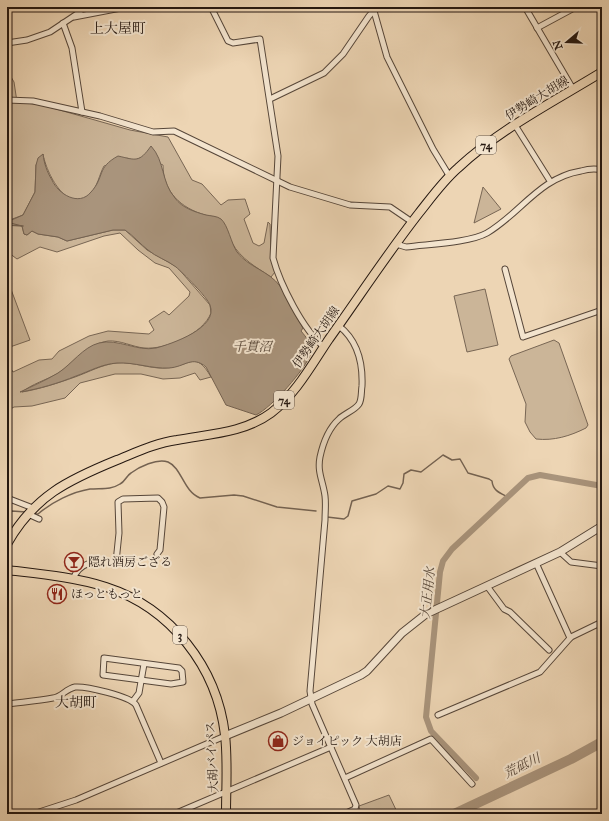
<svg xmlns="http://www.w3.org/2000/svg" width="609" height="821" viewBox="0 0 609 821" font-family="'IM FELL Great Primer','Noto Serif JP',serif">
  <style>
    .green { fill: #cbb598; stroke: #786654 }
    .water { fill: #a9947c; stroke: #746251 }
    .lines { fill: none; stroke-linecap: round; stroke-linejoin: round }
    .stream { stroke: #746251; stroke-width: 1.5 }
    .canal { stroke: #a9947c; stroke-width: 6 }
    .river { stroke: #a9947c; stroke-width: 10 }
    .minor-casing { stroke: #564639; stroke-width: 7 }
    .tertiary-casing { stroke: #564639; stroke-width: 9 }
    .primary-casing { stroke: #241710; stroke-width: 10 }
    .minor { stroke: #f3e4ce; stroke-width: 5 }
    .tertiary { stroke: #f3e4ce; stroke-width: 7 }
    .primary { stroke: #edd5b4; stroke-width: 8 }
    .labels { text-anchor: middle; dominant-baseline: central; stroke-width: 4; stroke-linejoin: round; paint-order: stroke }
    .shield { fill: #f3e4ce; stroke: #625449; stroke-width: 1 }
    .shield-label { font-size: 11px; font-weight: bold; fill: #241710 }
    .street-label { font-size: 12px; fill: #241710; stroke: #f3e4ce }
    .poi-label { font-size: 12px; fill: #241710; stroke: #f3e4ce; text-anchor: start }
    .water-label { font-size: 13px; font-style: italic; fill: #59493b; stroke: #f3e4ce }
    .quarter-label { font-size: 14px; fill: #241710; stroke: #f3e4ce }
  </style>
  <rect width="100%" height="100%" fill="#edd5b4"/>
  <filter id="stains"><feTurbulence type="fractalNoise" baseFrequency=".005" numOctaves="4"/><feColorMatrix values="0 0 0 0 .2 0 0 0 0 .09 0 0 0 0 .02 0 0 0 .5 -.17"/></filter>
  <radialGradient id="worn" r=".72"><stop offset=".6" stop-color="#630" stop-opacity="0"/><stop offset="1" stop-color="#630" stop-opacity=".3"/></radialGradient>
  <!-- green -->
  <g class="green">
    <path d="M7 70 14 82 17 102 42 105 130 130 168 137 192 180 202 184 221 205 228 200 245 199 250 214 244 219 253 243 259 246 264 243 268 222 270 224 271 254 275 272 271 277C256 267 241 259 232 243 228 236 227 226 222 221 218 216 211 217 205 215 181 208 163 192 163 165L143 157 132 161 127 158 104 166C99 175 98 186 90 194 67 216 46 172 43 154L36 165 35 192 23 215 7 221Z"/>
    <path d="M483 187 501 209 474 223Z"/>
    <path d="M7 222 22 226 24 234 27 235 32 231 38 234 58 237 67 241 113 230H125L147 250 177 267 210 305 211 313C203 334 166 350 144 348 133 347 120 340 108 341 87 344 74 363 57 374 46 380 32 384 22 392 40 389 58 383 75 377 89 372 101 365 116 363 132 361 149 369 165 368 190 367 195 349 211 377L200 380 195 373 180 378 163 379 141 374H115L80 383 65 398 32 406 14 407 7 411V362L13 372 39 360 52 359 59 351 89 336 108 331 149 334 154 330 149 321 164 311 169 315 189 296 190 292 169 268 155 263 138 250 120 233 104 236 57 252 40 247 17 259 9 253 7 255Z"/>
    <path d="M9 284 30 340 7 348V285Z"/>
    <path d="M485 289 498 345 467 352 454 296Z"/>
    <path d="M554 340 559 343 588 425 586 428C570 436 554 441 536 439L530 432 525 422 526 404 509 359 511 356Z"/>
    <path d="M389 795 398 814H352L360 810 359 806Z"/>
  </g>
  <!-- water -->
  <path class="water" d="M151 146C165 161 161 182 175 198 182 208 195 212 206 215 211 216 217 216 221 219 228 225 231 243 237 252 248 267 269 271 280 286 289 299 294 315 303 328L301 331C306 337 313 345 311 353 306 369 271 408 256 415L226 405 206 367C192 355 185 367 169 368 152 369 134 362 117 363 102 364 90 371 76 376 59 383 39 389 20 392 33 386 46 380 58 373 72 364 83 347 99 343 118 338 137 352 156 348 171 344 219 328 210 305 207 297 183 273 176 267 167 260 156 257 148 250 140 244 134 236 125 230H113L67 241 58 237 38 234 32 231 27 235 24 234 22 226 7 222 23 215 35 192 36 165 38 158 43 154C44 163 47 172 52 180 58 194 79 207 91 192 105 177 96 168 118 156 136 160 139 163 151 146Z"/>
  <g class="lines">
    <!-- stream -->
    <g class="stream">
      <path d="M7 225 23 226"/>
      <path d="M7 513 12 511 26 512"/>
      <path d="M35 514H38C52 502 72 492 90 489 101 488 111 490 120 484 125 482 126 476 131 473 139 467 157 458 168 462 182 468 183 491 200 498L234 495 243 496 277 507 316 511"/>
      <path d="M327 517 344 519 348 516 352 501 376 494 388 486 400 489 403 483 404 474 411 470 421 472 443 455 452 460 460 459 468 473 489 479 492 481C493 491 500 493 508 497"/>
    </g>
    <!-- canal -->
    <path class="canal" d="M476 778 431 731 426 717 440 572 443 561 452 549 528 478 540 475 602 486"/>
    <!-- river -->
    <path class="river" d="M454 814 571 759 602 742"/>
    <defs>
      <g id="minor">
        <path d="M211 7 228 41 233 43 260 39 278 156 273 258C280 284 303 330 324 347"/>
        <path d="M525 7 573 89"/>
        <path d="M374 11 387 57 433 149 450 177"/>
        <path d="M74 17 126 7"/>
        <path d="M63 23 72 48 82 112"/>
        <path d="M537 28 576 7"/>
        <path d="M7 43 27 40 50 32 80 12 82 7"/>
        <path d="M270 99 324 73 343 54 369 16 377 7"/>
        <path d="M7 100 33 101 100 116 153 132 174 131 290 187 350 205 390 207 412 222"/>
        <path d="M515 125 550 181"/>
        <path d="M396 244 406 247C428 244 469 243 487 233 521 213 539 178 581 171 588 169 594 168 602 170"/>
        <path d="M505 269 523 337 602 310"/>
        <path d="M339 326C358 341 363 362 362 386 361 392 362 399 359 404 354 411 345 413 339 419 329 428 323 443 320 457 317 472 323 481 325 496 326 504 325 512 325 520L310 691 312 704 356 805 355 809 344 814"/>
        <path d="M7 498 33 508"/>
        <path d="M28 514 39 519"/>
        <path d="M560 552 571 562 602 566"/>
        <path d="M536 563 570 638"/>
        <path d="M73 579C81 559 98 562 116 562L119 533 118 502 123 499 158 498 162 502 164 507 160 550 157 554"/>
        <path d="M487 586 504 609 510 612 549 650"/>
        <path d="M104 658 179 668 182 671 183 682 171 684 103 675Z"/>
        <path d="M133 701 139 693 144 664"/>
        <path d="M7 704C22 702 38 701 53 698 61 697 66 689 75 687 85 686 130 696 136 705L161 763"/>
        <path d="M438 715 540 672 571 637 602 622"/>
        <path d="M345 778 431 739 472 784"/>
        <path d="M33 814 76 800 225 736"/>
        <path d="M174 814 331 747"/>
      </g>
      <path id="tertiary" d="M225 736 281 713 361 675 367 671 402 633 426 614 560 552 602 526"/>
      <g id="primary">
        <path d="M7 544C34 496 68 480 117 460 137 452 156 443 177 440 209 434 244 433 271 413 296 394 312 364 329 339 359 297 387 254 419 213 431 198 443 181 458 168 500 129 553 102 602 72"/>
        <path d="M7 570C40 574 74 577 106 587 171 608 217 667 225 735 228 761 226 788 226 814"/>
      </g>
    </defs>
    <!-- minor casing -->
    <use href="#minor" class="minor-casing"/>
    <!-- tertiary casing -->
    <use href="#tertiary" class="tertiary-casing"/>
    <!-- primary casing -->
    <use href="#primary" class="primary-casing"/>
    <!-- minor -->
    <use href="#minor" class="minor"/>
    <!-- tertiary -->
    <use href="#tertiary" class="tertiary"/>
    <!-- primary -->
    <use href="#primary" class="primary"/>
  </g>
  <!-- icons -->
  <defs>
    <symbol id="bar-ring" viewBox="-11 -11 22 22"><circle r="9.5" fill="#f3e4ce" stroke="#8f2418" stroke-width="1.5"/><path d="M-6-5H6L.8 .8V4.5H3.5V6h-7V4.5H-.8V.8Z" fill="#8f2418"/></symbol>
    <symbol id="restaurant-ring" viewBox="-11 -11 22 22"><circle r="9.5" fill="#f3e4ce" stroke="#8f2418" stroke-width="1.5"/><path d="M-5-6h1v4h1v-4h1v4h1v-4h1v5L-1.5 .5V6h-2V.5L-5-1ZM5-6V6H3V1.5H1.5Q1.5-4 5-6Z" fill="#8f2418"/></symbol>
    <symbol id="shop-ring" viewBox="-11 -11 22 22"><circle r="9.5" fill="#f3e4ce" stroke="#8f2418" stroke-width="1.5"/><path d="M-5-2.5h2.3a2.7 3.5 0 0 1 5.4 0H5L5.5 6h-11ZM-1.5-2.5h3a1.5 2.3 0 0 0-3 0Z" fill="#8f2418"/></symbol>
  </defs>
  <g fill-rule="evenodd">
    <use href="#bar-ring" x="63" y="551" width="22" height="22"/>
    <use href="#restaurant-ring" x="46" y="583" width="22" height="22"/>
    <use href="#shop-ring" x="267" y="730" width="22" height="22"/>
  </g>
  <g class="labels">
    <!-- shield labels -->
    <g class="shield">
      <rect x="476" y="136" width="20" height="18" rx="3"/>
      <rect x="274" y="391" width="20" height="18" rx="3"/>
      <rect x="173" y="626" width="14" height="18" rx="3"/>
    </g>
    <g class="shield-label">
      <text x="486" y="145">74</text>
      <text x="284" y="400">74</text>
      <text x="180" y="635">3</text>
    </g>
    <!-- street labels -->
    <g class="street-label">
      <text transform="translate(537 98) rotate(-32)">伊勢崎大胡線</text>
      <text transform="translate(316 337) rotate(-55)">伊勢崎大胡線</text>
      <text transform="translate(212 757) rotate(-93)">大胡バイパス</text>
    </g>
    <!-- poi labels -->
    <g class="poi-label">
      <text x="88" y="562">隠れ酒房ござる</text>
      <text x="71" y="594">ほっともっと</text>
      <text x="292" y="741">ジョイピック 大胡店</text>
    </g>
    <!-- water labels -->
    <g class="water-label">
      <text x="252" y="347">千貫沼</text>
      <text transform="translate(428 593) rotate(-84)">大正用水</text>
      <text transform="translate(522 766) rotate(-26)">荒砥川</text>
    </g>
    <!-- quarter labels -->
    <g class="quarter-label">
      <text x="118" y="28">上大屋町</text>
      <text x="76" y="702">大胡町</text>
    </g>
  </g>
  <!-- margin -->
  <rect width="609" height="821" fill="none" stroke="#edd5b4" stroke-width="24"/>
  <rect x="8" y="8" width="593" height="805" fill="none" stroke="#241710" stroke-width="2"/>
  <rect x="12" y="12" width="585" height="797" fill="none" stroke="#241710"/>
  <!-- north arrow -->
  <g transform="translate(567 42) rotate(251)" stroke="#f3e4ce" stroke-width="3" paint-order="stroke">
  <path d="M0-3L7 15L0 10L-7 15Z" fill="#241710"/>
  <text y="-6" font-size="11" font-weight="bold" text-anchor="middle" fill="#241710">N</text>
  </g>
  <rect width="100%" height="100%" filter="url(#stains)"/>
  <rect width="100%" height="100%" fill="url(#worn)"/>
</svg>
